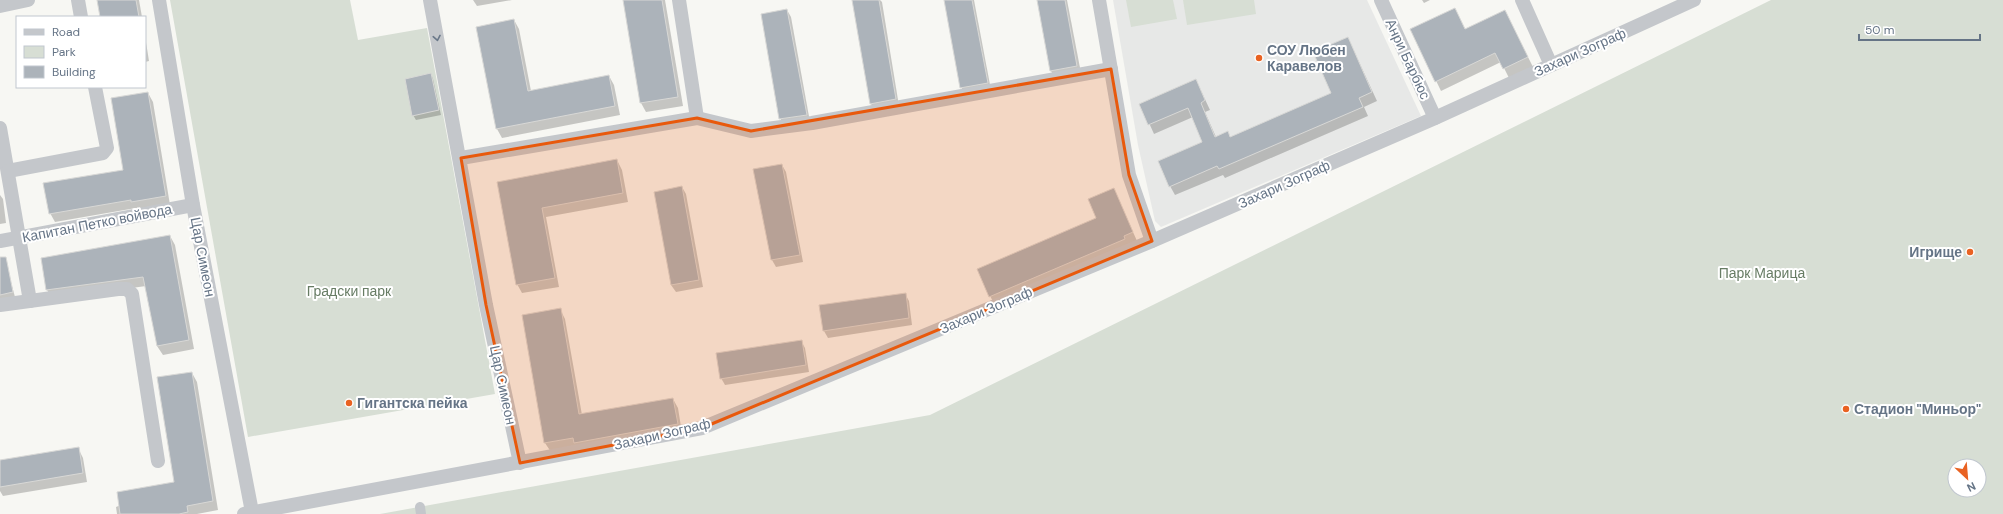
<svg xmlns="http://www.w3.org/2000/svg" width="2003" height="514" viewBox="0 0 2003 514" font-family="'DM Sans',sans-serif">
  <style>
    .built { fill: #e7e8e7 }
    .green { fill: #d7ded4; fill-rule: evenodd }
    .shadow { fill: #0003 }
    .building { fill: #acb3ba; stroke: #d8d8d6 }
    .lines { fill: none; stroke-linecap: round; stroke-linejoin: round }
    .pedestrian { stroke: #c4c7cb; stroke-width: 10 }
    .minor { stroke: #c4c7cb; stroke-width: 14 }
    .oneway { stroke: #6a7889 }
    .marked { fill: #e8590c; fill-opacity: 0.2; stroke: #e8590c; stroke-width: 3; stroke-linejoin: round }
    .poi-dot { fill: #e96222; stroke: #fff; stroke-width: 1.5 }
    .labels { text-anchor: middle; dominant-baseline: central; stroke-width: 4; stroke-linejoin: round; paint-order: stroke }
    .poi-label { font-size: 14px; font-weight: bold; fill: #657486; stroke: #fff; text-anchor: start }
    .street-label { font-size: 14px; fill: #657486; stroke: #fff }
    .park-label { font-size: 14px; fill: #677c64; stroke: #fff }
  </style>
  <rect width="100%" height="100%" fill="#f7f7f3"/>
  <!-- built -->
  <path class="built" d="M1113 0H1367L1421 116 1161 227 1155 221 1138 145Z"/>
  <!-- green -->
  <g class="green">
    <path d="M170 0H350L358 40 427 28 495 394 248 437Z"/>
    <path d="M1126 0H1173L1177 19 1131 27Z"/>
    <path d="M1183 0H1254L1256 14 1187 25Z"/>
    <path d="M1771 0H2003V514H380L930 415ZM1955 466H1979V490H1955Z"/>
  </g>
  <!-- shadow -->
  <g class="shadow">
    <path d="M98 0H139L142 17H101Z"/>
    <path d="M473 0H512L477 6Z"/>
    <path d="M624 0H665L683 106 646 112 641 103Z"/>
    <path d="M853 0H880L882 2 899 106 875 111 871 104Z"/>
    <path d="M945 0H974L991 90 965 94 961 87Z"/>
    <path d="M1038 0H1067L1081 73 1055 78 1051 71Z"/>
    <path d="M1422 0H1430L1424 3Z"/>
    <path d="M787 10 791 17 810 122 784 125 780 118Z"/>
    <path d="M1505 11 1533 67 1509 78 1501 62 1441 91 1411 29 1466 30Z"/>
    <path d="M514 20 519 29 531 91 609 76 614 85 620 115 502 138 497 129Z"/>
    <path d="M145 36 149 61 145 62Z"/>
    <path d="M1348 38 1377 101 1364 107 1368 116 1225 178 1223 175 1175 195 1170 186 1204 143 1193 117 1154 134 1141 105 1196 80 1210 110 1205 112 1216 137 1228 133 1231 138 1332 94Z"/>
    <path d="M431 74 433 79 441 115 416 120 413 115Z"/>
    <path d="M148 93 153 102 170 205 138 211 136 208 55 222 50 213 124 171Z"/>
    <path d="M617 160 622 170 628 202 546 217 559 287 522 293 517 284 498 182Z"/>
    <path d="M782 165 786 172 803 262 776 267 772 260 755 170Z"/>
    <path d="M682 187 686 194 703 287 676 292 671 285 655 193Z"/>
    <path d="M1114 189 1137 241 995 305 990 296 1098 219Z"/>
    <path d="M0 195 3 199 6 223 0 224Z"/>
    <path d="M170 236 175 245 194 349 163 355 157 346 146 286 53 299 47 290Z"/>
    <path d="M7 268 15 297 0 300V270Z"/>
    <path d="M905 294 909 301 912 325 828 338 824 331 820 306Z"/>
    <path d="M560 309 565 319 582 415 673 399 678 408 682 433 551 452 545 443 523 316Z"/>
    <path d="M801 341 805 348 809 372 725 385 721 378Z"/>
    <path d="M192 373 197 382 218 510 197 514H117L116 507 175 483Z"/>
    <path d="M78 448 83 458 87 482 3 496 0 491V461Z"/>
  </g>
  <!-- building -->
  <g class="building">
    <path d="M97 0H136L139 17H100Z"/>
    <path d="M623 0H662L678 97 640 103Z"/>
    <path d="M852 0H879L896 99 870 104Z"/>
    <path d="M944 0H972L988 83 960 88Z"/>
    <path d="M1037 0H1065L1077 66 1050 71Z"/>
    <path d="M1455 8 1465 29 1505 10 1528 57 1503 69 1495 53 1435 82 1410 29Z"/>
    <path d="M787 9 807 115 779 119 761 14Z"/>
    <path d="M514 19 528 91 609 75 615 106 496 129 476 27Z"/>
    <path d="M1348 37 1372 92 1359 98 1363 107 1219 169 1217 166 1169 187 1158 161 1202 142 1188 108 1148 125 1139 104 1196 79 1205 100 1201 103 1215 137 1228 131 1230 137 1331 93 1313 52Z"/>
    <path d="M431 73 439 110 412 116 405 79Z"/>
    <path d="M148 92 166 196 131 202V200L49 214 43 183 123 170 111 98Z"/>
    <path d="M617 159 623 193 542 208 555 278 516 285 497 182Z"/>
    <path d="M782 164 800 255 771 260 753 169Z"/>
    <path d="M682 186 699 280 671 285 654 192Z"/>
    <path d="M1114 188 1133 232 1124 236 1125 239 989 297 977 269 1096 218 1088 199Z"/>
    <path d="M170 235 189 340 157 346 143 277 46 290 41 258Z"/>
    <path d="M0 257H6L13 292 0 295Z"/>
    <path d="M906 293 909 318 823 331 819 305Z"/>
    <path d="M561 308 579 414 673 398 678 424 574 443 573 438 544 443 522 315Z"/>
    <path d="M802 340 806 365 720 379 716 353Z"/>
    <path d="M192 372 213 501 187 506 188 512 179 514H120L117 492 174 482 157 377Z"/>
    <path d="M79 447 83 473 0 487V460Z"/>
  </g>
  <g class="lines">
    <!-- pedestrian -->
    <path class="pedestrian" d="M420 507 421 514"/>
    <!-- minor -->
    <g class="minor">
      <path d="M78 0 81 17"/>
      <path d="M159 0 193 205 252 512"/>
      <path d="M430 0 486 305 520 463"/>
      <path d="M679 0 697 118"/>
      <path d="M1099 0 1129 175 1152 241"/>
      <path d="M1381 0 1435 118"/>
      <path d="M1522 0 1551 65"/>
      <path d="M0 6 28 0"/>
      <path d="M0 128 30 301"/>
      <path d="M461 158 697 118 751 131 812 123 1111 69"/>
      <path d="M8 171 103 153 107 148 95 87"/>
      <path d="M0 241 193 205"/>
      <path d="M0 305 118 289H127L132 294 158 461"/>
      <path d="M244 514 702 428 1152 241 1435 118 1694 0"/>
    </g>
  </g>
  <!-- one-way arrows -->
  <defs><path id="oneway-chevron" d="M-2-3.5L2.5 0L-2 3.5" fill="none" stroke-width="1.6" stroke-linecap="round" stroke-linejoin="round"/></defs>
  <use class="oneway" href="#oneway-chevron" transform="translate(437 38) rotate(79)"/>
  <!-- marked area -->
  <path class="marked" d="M1111 69 1129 175 1152 241 702 428 520 463 486 305 461 158 697 118 751 131Z"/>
  <!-- markers -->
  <g class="poi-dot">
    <circle cx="1259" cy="58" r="4"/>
    <circle cx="1970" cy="252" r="4"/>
    <circle cx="349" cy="403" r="4"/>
    <circle cx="1846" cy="409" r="4"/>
  </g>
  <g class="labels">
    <!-- poi labels -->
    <g class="poi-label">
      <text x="1267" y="50">СОУ Любен<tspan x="1267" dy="16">Каравелов</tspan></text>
      <text x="1962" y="252" text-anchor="end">Игрище</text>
      <text x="357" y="403">Гигантска пейка</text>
      <text x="1854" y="409">Стадион "Миньор"</text>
    </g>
    <!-- street labels -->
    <g class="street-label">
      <text transform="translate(1580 52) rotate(-24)">Захари Зограф</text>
      <text transform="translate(1408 59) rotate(65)">Анри Барбюс</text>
      <text transform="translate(1284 184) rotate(-24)">Захари Зограф</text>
      <text transform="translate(97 223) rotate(-11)">Капитан Петко войвода</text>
      <text transform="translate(203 257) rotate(79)">Цар Симеон</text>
      <text transform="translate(986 310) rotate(-23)">Захари Зограф</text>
      <text transform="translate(503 385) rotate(78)">Цар Симеон</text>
      <text transform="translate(662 434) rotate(-13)">Захари Зограф</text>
    </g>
    <!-- park labels -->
    <g class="park-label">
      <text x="1762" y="273">Парк Марица</text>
      <text x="349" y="291">Градски парк</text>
    </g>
  </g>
  <!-- legend -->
  <rect x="16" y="16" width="130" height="72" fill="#ffffff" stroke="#c1c7cf"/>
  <rect x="24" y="29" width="20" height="6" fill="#c4c7cb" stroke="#c1c7cf"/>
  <text x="52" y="36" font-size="12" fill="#657486">Road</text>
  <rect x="24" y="46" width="20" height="12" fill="#d7ded4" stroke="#c1c7cf"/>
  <text x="52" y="56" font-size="12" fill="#657486">Park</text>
  <rect x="24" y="66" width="20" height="12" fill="#acb3ba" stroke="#c1c7cf"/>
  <text x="52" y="76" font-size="12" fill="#657486">Building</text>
  <!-- north arrow -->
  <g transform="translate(1967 478) rotate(154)"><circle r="19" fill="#ffffff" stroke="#c1c7cf"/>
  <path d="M0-3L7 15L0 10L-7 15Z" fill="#e96222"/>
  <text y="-6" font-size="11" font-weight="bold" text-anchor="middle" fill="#657486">N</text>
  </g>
  <!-- scale -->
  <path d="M1859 34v6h121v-6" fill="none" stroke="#657486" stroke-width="2"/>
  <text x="1865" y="34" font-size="12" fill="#657486" stroke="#ffffff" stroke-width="3" paint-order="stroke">50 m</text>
</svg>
